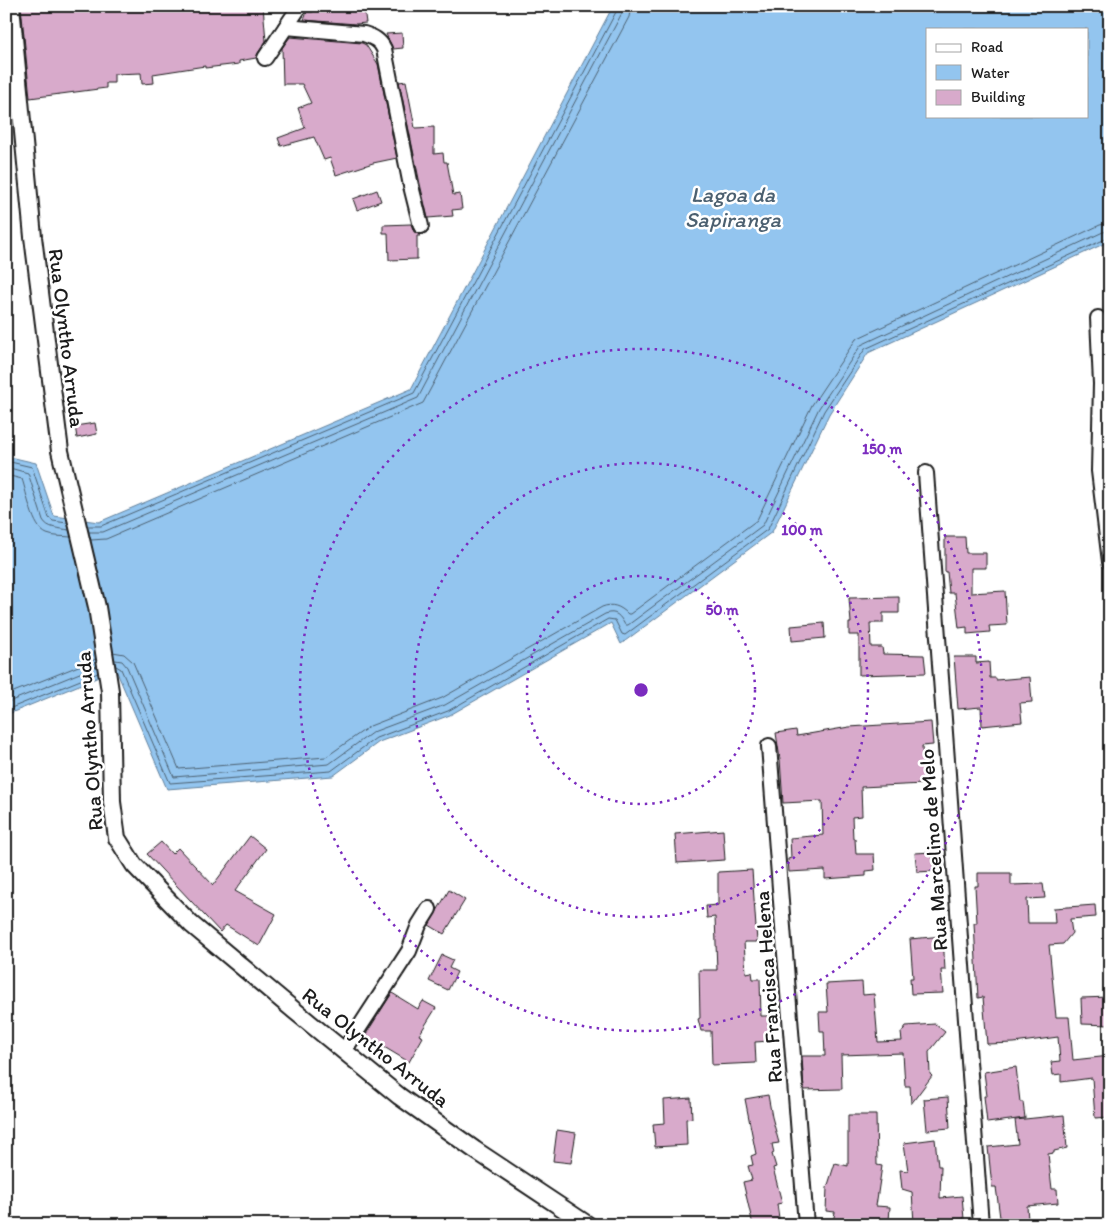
<svg xmlns="http://www.w3.org/2000/svg" width="1116" height="1231" viewBox="0 0 1116 1231" font-family="Itim,sans-serif">
  <style>
    .water { fill: #93c5ef; stroke: #63819b; fill-rule: evenodd }
    .lines { fill: none; stroke-linecap: round; stroke-linejoin: round }
    .shore { stroke: #4c6070; stroke-width: 1 }
    .building { fill: #d8aacb; stroke: #1c1c1c }
    .minor-casing { stroke: #1c1c1c; stroke-width: 18 }
    .tertiary-casing { stroke: #1c1c1c; stroke-width: 20 }
    .minor { stroke: #fff; stroke-width: 14 }
    .tertiary { stroke: #fff; stroke-width: 16 }
    .ring { fill: none; stroke: #7b2cbf; stroke-width: 2.5; stroke-dasharray: 2.5 5 }
    .labels { text-anchor: middle; dominant-baseline: central; stroke-width: 5; stroke-linejoin: round; paint-order: stroke }
    .street-label { font-size: 21px; fill: #1c1c1c; stroke: #fff }
    .water-label { font-size: 22px; font-style: italic; fill: #4c6070; stroke: #fff }
    .centre { fill: #7b2cbf; stroke: #fff; stroke-width: 2.5 }
    .ring-label { font-size: 15px; text-anchor: middle; font-weight: bold; fill: #7b2cbf; stroke: #fff; stroke-width: 5; stroke-linejoin: round; paint-order: stroke }
  </style>
  <rect width="100%" height="100%" fill="#fff"/>
  <filter id="ink" filterUnits="userSpaceOnUse"><feTurbulence type="fractalNoise" baseFrequency=".02" numOctaves="2"/><feDisplacementMap in="SourceGraphic" scale="10" xChannelSelector="R" yChannelSelector="G"/><feConvolveMatrix kernelMatrix="1 2 1 2 8 2 1 2 1" color-interpolation-filters="sRGB"/></filter>
  <g filter="url(#ink)">
    <!-- water -->
    <path class="water" d="M613 6H1110V241L868 353 829 414 772 532 621 644 611 623 450 715 379 742 333 776 167 789 116 670 6 715V456L36 463 54 516 99 522 411 389ZM927 29H1087V116H927Z"/>
    <g class="lines">
      <!-- shore -->
      <g class="shore">
        <path d="M6 461 32 467 49 518 53 521 67 523"/>
        <path d="M6 467 28 473 43 520C48 529 59 528 69 530"/>
        <path d="M6 475 22 479C27 493 32 528 47 534 54 537 63 536 71 537"/>
        <path d="M87 526H101L414 393 617 10V6"/>
        <path d="M89 532H103L418 398 622 13 624 6"/>
        <path d="M91 540 106 539 423 403 629 17 631 6"/>
        <path d="M113 652 124 654 133 662 179 769 326 757 370 726 442 698 602 607C612 603 620 606 628 614H630L757 520 812 405 856 339 1100 225 1110 223"/>
        <path d="M115 660 122 661 127 667 174 777 329 764 373 732 445 705 605 614C616 610 620 616 625 625H628L763 525 819 408 861 345 1103 232 1110 231"/>
        <path d="M116 666 121 669 170 783 331 771 376 738 448 711 608 619 615 620 622 634 625 635 768 529 824 411 865 349 1110 237"/>
        <path d="M6 695 96 659"/>
        <path d="M6 703 97 666"/>
        <path d="M6 710 98 673"/>
      </g>
    </g>
    <!-- building -->
    <g class="building">
      <path d="M21 6H142V10L184 6H263L266 41 258 53 256 58 239 61V64L205 68V66L153 74 154 83 142 84 141 73 114 74V83H106V88L30 98Z"/>
      <path d="M314 6H339V9L348 8V10L364 8 366 23 356 24 304 20 307 12H313Z"/>
      <path d="M402 33 403 48 393 49 386 34Z"/>
      <path d="M290 37 362 43 366 45 378 64 397 158 373 163 336 175 330 158 324 160 314 137 281 146 278 138 305 128 298 108 311 103 302 84H283L282 48Z"/>
      <path d="M406 81 415 128 434 127V154L443 153 444 162H447L453 195 460 194 462 209 452 210 453 216 428 218 420 184 399 82Z"/>
      <path d="M377 190 381 201 357 210 353 199Z"/>
      <path d="M411 224 414 232 420 234V236H417V259L389 260 388 233H383V225Z"/>
      <path d="M95 423 97 434 77 438 75 426Z"/>
      <path d="M945 537H965L966 553H986V568H971V593L1005 591 1007 625 989 626 990 632 967 634V627L959 628 955 593H949L947 572H945Z"/>
      <path d="M899 597V613H883V623H870L871 647H882L883 654 924 655 926 673 859 675V635H849V623H851L849 598Z"/>
      <path d="M824 623 825 638 792 641 791 626Z"/>
      <path d="M954 657H976V663L989 662 990 678H996V680L1030 677 1032 702 1020 703 1022 722 982 726 981 707 958 709Z"/>
      <path d="M931 722 933 745 922 746 924 784 861 787 862 816 852 817 853 839H855L856 854H874L875 870 866 871V876L825 879V870L789 872 788 859 791 858 790 838 823 835 822 801 783 803 780 759 776 733 796 730 797 736 849 727Z"/>
      <path d="M723 830 725 860 677 863 675 834Z"/>
      <path d="M250 836 266 849 235 891 276 914 259 946 226 925 220 932 147 854 161 842 172 854 178 848 213 885Z"/>
      <path d="M932 852 934 871 917 872 915 853Z"/>
      <path d="M752 870 757 942H744L746 973 752 972 753 979H760L761 1016H770V1041L755 1042 756 1063 712 1065 711 1031H701L698 1019 700 1018 699 970H717L715 917 707 918 706 906 718 905V872Z"/>
      <path d="M978 873H1011V885L1043 884 1045 898 1027 899 1028 923H1055L1054 908 1095 905 1096 917 1070 919 1072 933 1063 944 1049 945 1056 1017H1069L1073 1060 1110 1056V1117L1095 1118 1092 1078 1061 1082V1074L1053 1075 1051 1062 1060 1061 1058 1037 1014 1043 987 1044 983 997 978 998 974 923H977L975 886H978Z"/>
      <path d="M449 890 465 900 444 934 429 925Z"/>
      <path d="M943 936 945 970H941L943 993 911 994 910 978H913L910 939Z"/>
      <path d="M442 955 453 960 449 968 457 972 448 990 429 981Z"/>
      <path d="M862 982 863 995 874 994 878 1042 902 1041 901 1033 906 1026 935 1024 945 1032 929 1052 930 1074 932 1076 911 1104 910 1086H905L903 1053 841 1055 842 1089 804 1090 802 1056H825L824 1031H820L819 1012H828L826 984Z"/>
      <path d="M392 993 418 1009 423 1001 436 1008 419 1035 423 1037 409 1062 384 1047 364 1040 366 1034Z"/>
      <path d="M1110 997V1025L1082 1024 1081 998Z"/>
      <path d="M1016 1067 1020 1102H1023L1025 1118 987 1123 984 1096H987L984 1072Z"/>
      <path d="M768 1095 772 1117 779 1143 772 1144 774 1153 772 1154 776 1167 773 1168 782 1203 777 1204 780 1225H753L743 1182 752 1180 748 1166 753 1165 751 1156 756 1154 745 1099Z"/>
      <path d="M948 1097 950 1128 927 1130 924 1099Z"/>
      <path d="M691 1098 692 1118 686 1119 687 1145 655 1147 653 1124 665 1123 664 1100Z"/>
      <path d="M848 1115H876L877 1165 882 1166 876 1206 890 1207 889 1221 882 1220 881 1225H835V1222H833L835 1212 826 1211 827 1188 835 1163 848 1166Z"/>
      <path d="M1064 1115 1067 1148 1054 1151V1153L1048 1154 1052 1189H1057L1058 1203 1027 1206 1028 1220H1026V1225H1001L996 1187H992L988 1147 1018 1144 1015 1120Z"/>
      <path d="M557 1130 576 1133 571 1163 553 1161Z"/>
      <path d="M935 1139 938 1166H941L940 1198 962 1196 964 1219 914 1223 912 1192 902 1189 900 1170 908 1171 904 1143Z"/>
    </g>
    <g class="lines">
      <defs>
        <g id="minor">
          <path d="M286 27 364 34C373 37 380 40 384 49L411 186 421 226"/>
          <path d="M265 58 300 6"/>
          <path d="M1098 318 1101 384 1099 471 1110 562"/>
          <path d="M926 473 981 1225"/>
          <path d="M769 746 806 1225"/>
          <path d="M344 1051 409 951 419 925 429 909"/>
        </g>
        <path id="tertiary" d="M11 6 33 237 60 451 97 607 110 691 112 802 117 838 134 865 191 924 295 1011 399 1096 475 1150 588 1225"/>
      </defs>
      <!-- minor casing -->
      <use href="#minor" class="minor-casing"/>
      <!-- tertiary casing -->
      <use href="#tertiary" class="tertiary-casing"/>
      <!-- minor -->
      <use href="#minor" class="minor"/>
      <!-- tertiary -->
      <use href="#tertiary" class="tertiary"/>
    </g>
  </g>
  <!-- distance rings -->
  <g class="ring">
    <circle cx="641" cy="690" r="114"/>
    <circle cx="641" cy="690" r="227"/>
    <circle cx="641" cy="690" r="341"/>
  </g>
  <g class="labels">
    <!-- street labels -->
    <g class="street-label">
      <text transform="translate(67 338) rotate(83)">Rua Olyntho Arruda</text>
      <text transform="translate(89 741) rotate(-94)">Rua Olyntho Arruda</text>
      <text transform="translate(933 850) rotate(-94)">Rua Marcelino de Melo</text>
      <text transform="translate(768 987) rotate(-94)">Rua Francisca Helena</text>
      <text transform="translate(376 1047) rotate(38)">Rua Olyntho Arruda</text>
    </g>
    <!-- water labels -->
    <g class="water-label">
      <text x="733" y="194">Lagoa da<tspan x="733" dy="25">Sapiranga</tspan></text>
    </g>
  </g>
  <circle cx="641" cy="690" r="8" class="centre"/>
  <g class="ring-label">
    <text x="882" y="454">150 m</text>
    <text x="802" y="535">100 m</text>
    <text x="722" y="615">50 m</text>
  </g>
  <!-- margin -->
  <rect width="1116" height="1231" fill="none" stroke="#fff" stroke-width="25"/>
  <rect x="12" y="12" width="1091" height="1206" fill="none" stroke="#1c1c1c" stroke-width="2" filter="url(#ink)"/>
  <!-- legend -->
  <rect x="926" y="28" width="162" height="90" fill="#ffffff" stroke="#a4a4a4"/>
  <rect x="936" y="44" width="25" height="8" fill="#ffffff" stroke="#a4a4a4"/>
  <text x="971" y="52" font-size="15" fill="#1c1c1c">Road</text>
  <rect x="936" y="65" width="25" height="15" fill="#93c5ef" stroke="#a4a4a4"/>
  <text x="971" y="78" font-size="15" fill="#1c1c1c">Water</text>
  <rect x="936" y="90" width="25" height="15" fill="#d8aacb" stroke="#a4a4a4"/>
  <text x="971" y="102" font-size="15" fill="#1c1c1c">Building</text>
</svg>
